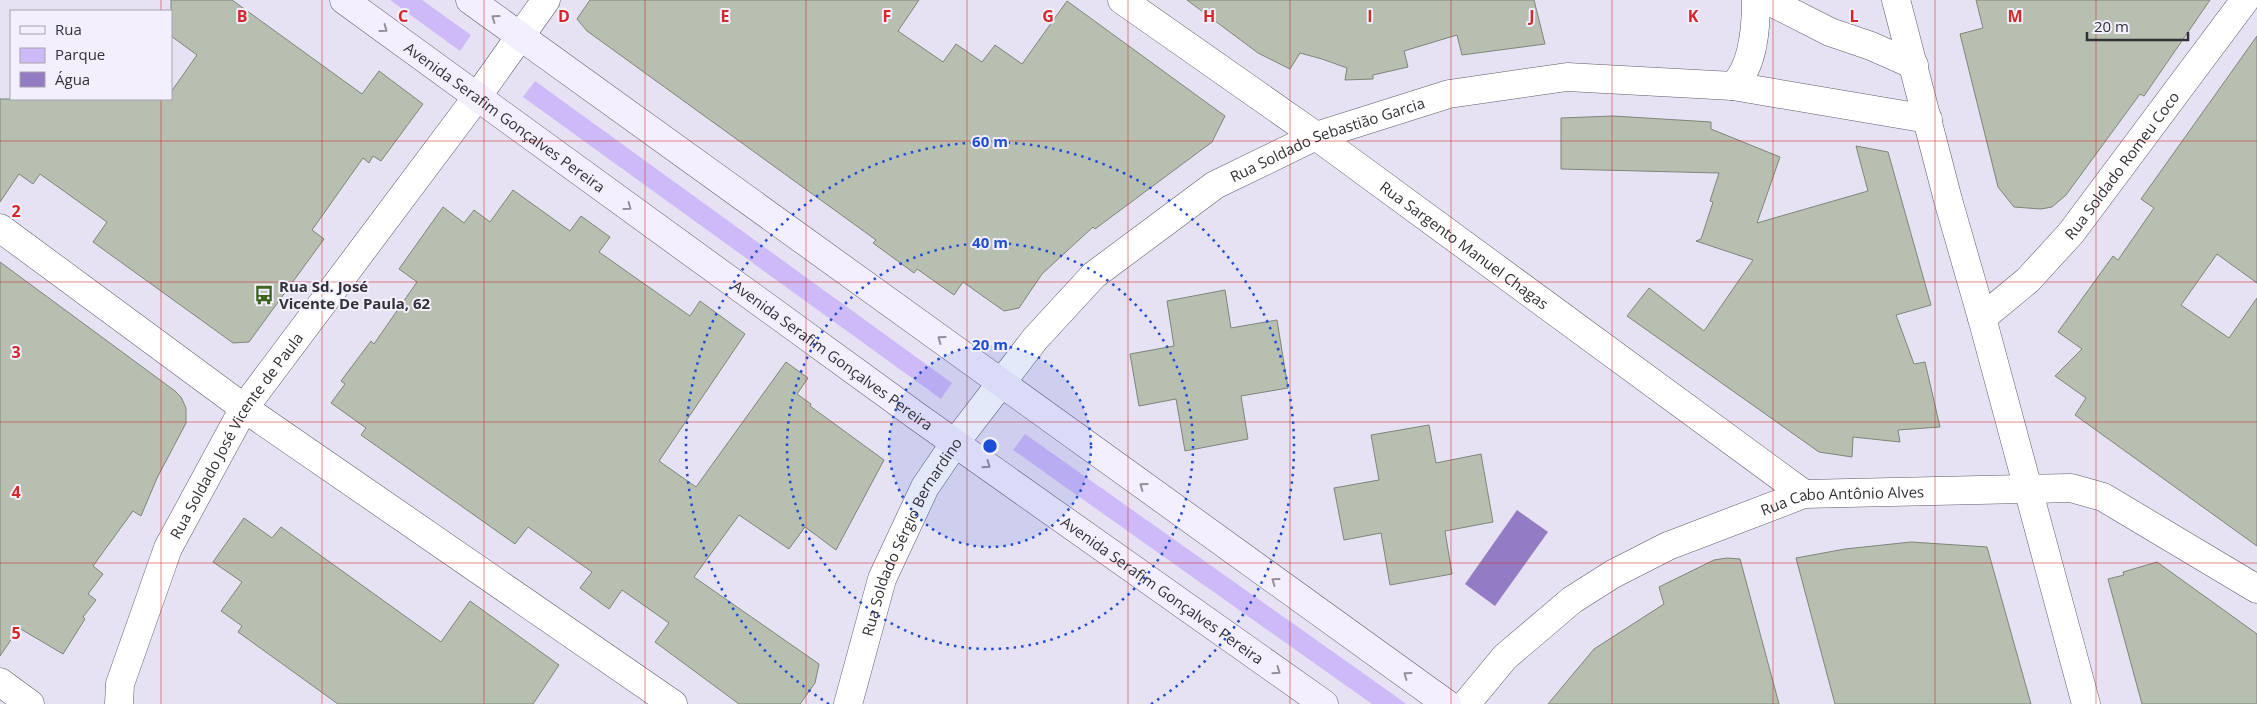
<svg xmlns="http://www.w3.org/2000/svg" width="2257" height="704" viewBox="0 0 2257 704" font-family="'Open Sans',sans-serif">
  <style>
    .green { fill: #cebaf8 }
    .water { fill: #947cc4 }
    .building { fill: #b6bfb0; stroke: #7d8678 }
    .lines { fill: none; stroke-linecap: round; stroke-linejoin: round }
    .street-casing { stroke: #5f5b6a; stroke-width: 29 }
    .secondary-casing { stroke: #5f5b6a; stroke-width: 29 }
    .street { stroke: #fff; stroke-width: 28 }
    .secondary { stroke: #f4effe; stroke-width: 28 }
    .oneway { stroke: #93909a }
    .grid { fill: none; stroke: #d62828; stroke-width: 1; stroke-opacity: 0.55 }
    .ring { fill: none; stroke: #1d4ed8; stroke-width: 2.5; stroke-dasharray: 2.5 5 }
    .labels { text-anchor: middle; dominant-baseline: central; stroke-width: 4; stroke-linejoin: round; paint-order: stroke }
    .street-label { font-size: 15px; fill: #323137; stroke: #f3effd }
    .poi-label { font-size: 15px; font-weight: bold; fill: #323137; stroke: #f3effd; text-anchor: start }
    .grid-label { font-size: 16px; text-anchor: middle; font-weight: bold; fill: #d62828; stroke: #f3effd; stroke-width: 4; stroke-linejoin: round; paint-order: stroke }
    .centre { fill: #1d4ed8; stroke: #f3effd; stroke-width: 2.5 }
    .ring-label { font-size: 15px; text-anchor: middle; font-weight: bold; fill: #1d4ed8; stroke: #f3effd; stroke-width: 4; stroke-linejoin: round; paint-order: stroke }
  </style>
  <rect width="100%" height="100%" fill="#e6e2f3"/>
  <!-- green -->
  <g class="green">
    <path d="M390 0H422L471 35 460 51Z"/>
    <path d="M535 81 952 383 941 399 523 97Z"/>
    <path d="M1025 434 1394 695 1406 704H1372L1013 450Z"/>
  </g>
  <!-- water -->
  <path class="water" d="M1517 510 1548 532 1495 606 1465 584Z"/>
  <!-- building -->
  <g class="building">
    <path d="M171 0H232L362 94 379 71 423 104 381 161 373 156 369 163 363 158 312 230 324 239 249 342 233 343 93 242 107 222 40 174 33 184 19 174 0 202V99H171V92L197 55 171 36Z"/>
    <path d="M590 0H919L898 31 943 62 956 44 982 62 995 45 1022 64 1067 1 1225 116 1212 142 1095 229 1093 227 1042 274 1019 308 1004 311 963 282 954 295 917 269 914 273 873 243 876 240 587 31 577 19Z"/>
    <path d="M1187 0H1534L1545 44 1462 55 1457 35 1404 51 1408 67 1373 75V79L1345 80 1347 68 1322 59 1300 53 1290 69 1258 53Z"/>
    <path d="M1976 0H2210L2144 96 2140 94 2066 195 2052 207 2041 209 2014 207 1998 187 1960 34 1983 28Z"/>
    <path d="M2257 36V283L2217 254 2181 305 2229 338 2257 298V546L2075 415 2086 398 2055 376 2082 349 2058 332 2113 256 2118 260 2154 208 2141 199Z"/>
    <path d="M1613 116 1711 122V129L1780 157 1757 223 1868 191 1856 146 1888 152 1931 305 1896 315 1914 364 1925 362 1940 427 1898 430 1900 442 1853 437 1852 457 1819 452 1627 316 1649 288 1704 331 1753 260 1696 241 1701 239 1713 202 1710 201 1719 173 1561 169V118Z"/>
    <path d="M513 190 570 231 581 216 610 237 599 252 690 316 700 301 745 334 659 461 696 487 786 362 808 378 797 394 811 404 810 406 884 460 836 550 805 527 789 549 739 515 694 577 819 664 815 683 800 704H739L655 642 669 623 622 590 609 609 580 588 592 572 528 527 515 544 361 435 366 428 331 403 345 384 341 381 371 341 374 344 417 282 399 269 443 207 464 223 474 210 490 222Z"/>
    <path d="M0 262 175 391 181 397 186 408V423L157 478 141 516 133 511 93 566 103 574 88 594 96 600 83 617 85 619 63 654 19 628 0 656Z"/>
    <path d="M1225 290 1231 328 1277 320 1288 388 1241 396 1248 439 1185 451 1176 399 1139 406 1130 354 1174 346 1167 301Z"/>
    <path d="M1429 425 1436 463 1481 454 1493 522 1445 531 1452 574 1390 585 1381 533 1344 540 1334 488 1379 480 1371 435Z"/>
    <path d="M244 518 272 538 281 527 441 642 470 601 559 665 533 704H338L238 632 242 626 221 611 242 582 213 562Z"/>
    <path d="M1911 542 1987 547 2031 704H1835L1796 558 1845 549Z"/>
    <path d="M1727 558 1740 559 1779 704H1548L1594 649 1664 604 1659 587 1714 560Z"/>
    <path d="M2157 562 2257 634V704H2142L2108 579 2124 575 2123 572Z"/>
  </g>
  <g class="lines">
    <defs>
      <g id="street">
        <path id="s1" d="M1122 0 1316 136 1804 494"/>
        <path d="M1767 0 1830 32 1871 46 1914 65"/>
        <path d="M1896 0 1948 200 1982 318 2086 704"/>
        <path d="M1733 86C1754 66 1756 27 1756 0"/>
        <path d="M0 228 244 408 673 704"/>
        <path id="s2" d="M1982 318 2028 280 2071 233 2245 0"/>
        <path d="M0 682 30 704"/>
        <path id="s3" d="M119 704 120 684 168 548 244 408 477 97 546 0"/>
        <path id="s4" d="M848 704 882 579 925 487 955 443 1035 339 1094 275 1215 185 1316 136 1449 94 1567 77 1733 86 1928 119"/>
        <path id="s5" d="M1466 704 1505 657 1572 600 1613 574 1668 546 1804 494 2071 488 2103 497 2257 589"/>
      </g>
      <g id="secondary">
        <path id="s6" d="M344 0 918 417 1324 704"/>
        <path d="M470 0 1447 704"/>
      </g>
    </defs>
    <!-- street casing -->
    <use href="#street" class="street-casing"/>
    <!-- secondary casing -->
    <use href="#secondary" class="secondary-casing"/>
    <!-- street -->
    <use href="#street" class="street"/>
    <!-- secondary -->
    <use href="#secondary" class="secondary"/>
  </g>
  <!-- one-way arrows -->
  <defs><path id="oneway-chevron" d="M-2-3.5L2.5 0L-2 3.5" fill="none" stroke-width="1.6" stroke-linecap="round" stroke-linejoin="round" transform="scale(1.25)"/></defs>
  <g class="oneway">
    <use href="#oneway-chevron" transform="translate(495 18) rotate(-144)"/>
    <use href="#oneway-chevron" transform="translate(384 29) rotate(36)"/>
    <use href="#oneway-chevron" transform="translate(628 207) rotate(36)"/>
    <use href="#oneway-chevron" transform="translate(941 339) rotate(-144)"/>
    <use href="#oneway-chevron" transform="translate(987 465) rotate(35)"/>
    <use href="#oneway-chevron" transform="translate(1143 486) rotate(-144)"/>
    <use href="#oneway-chevron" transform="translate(1275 581) rotate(-144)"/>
    <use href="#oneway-chevron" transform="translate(1277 671) rotate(35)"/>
    <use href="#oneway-chevron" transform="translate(1407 675) rotate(-144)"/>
  </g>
  <!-- grid -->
  <path class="grid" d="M161 0V11M322 0V704M484 0V704M645 0V704M806 0V704M967 0V704M1128 0V704M1290 0V704M1451 0V704M1612 0V704M1773 0V704M1935 0V704M2096 0V704M161 99V704M0 141H2257M0 282H2257M0 422H2257M0 563H2257"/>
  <!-- distance rings -->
  <circle cx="990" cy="446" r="101" fill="#1d4ed8" fill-opacity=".12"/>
  <g class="ring">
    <circle cx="990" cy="446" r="101"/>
    <circle cx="990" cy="446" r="203"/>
    <path d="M829 704A304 304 0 1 1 1151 704"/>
  </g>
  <!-- icons -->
  <defs>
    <symbol id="bus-bare" viewBox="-9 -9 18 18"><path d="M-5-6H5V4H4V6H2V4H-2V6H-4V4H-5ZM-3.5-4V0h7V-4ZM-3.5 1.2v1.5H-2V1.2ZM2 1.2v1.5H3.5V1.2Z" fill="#3e651f" stroke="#f3effd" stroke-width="2.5" paint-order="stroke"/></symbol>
  </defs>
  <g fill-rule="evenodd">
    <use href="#bus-bare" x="250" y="281" width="28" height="28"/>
  </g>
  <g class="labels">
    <!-- street labels -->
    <g class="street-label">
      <text stroke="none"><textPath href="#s6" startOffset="199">Avenida Serafim Gonçalves Pereira</textPath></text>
      <text stroke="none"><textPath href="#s4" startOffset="775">Rua Soldado Sebastião Garcia</textPath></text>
      <text stroke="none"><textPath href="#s2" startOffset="208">Rua Soldado Romeu Coco</textPath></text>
      <text stroke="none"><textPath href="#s1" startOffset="421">Rua Sargento Manuel Chagas</textPath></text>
      <text stroke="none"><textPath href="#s6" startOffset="604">Avenida Serafim Gonçalves Pereira</textPath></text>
      <text stroke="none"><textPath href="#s3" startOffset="296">Rua Soldado José Vicente de Paula</textPath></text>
      <text stroke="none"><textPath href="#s5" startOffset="442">Rua Cabo Antônio Alves</textPath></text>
      <text stroke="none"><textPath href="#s4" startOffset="180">Rua Soldado Sérgio Bernardino</textPath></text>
      <text stroke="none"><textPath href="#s6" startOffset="1009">Avenida Serafim Gonçalves Pereira</textPath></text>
    </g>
    <!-- poi labels -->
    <g class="poi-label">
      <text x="279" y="286">Rua Sd. José<tspan x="279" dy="17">Vicente De Paula, 62</tspan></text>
    </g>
  </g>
  <g class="grid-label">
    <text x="242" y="22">B</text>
    <text x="403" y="22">C</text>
    <text x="564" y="22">D</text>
    <text x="725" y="22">E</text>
    <text x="887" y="22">F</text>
    <text x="1048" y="22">G</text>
    <text x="1209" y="22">H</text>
    <text x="1370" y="22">I</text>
    <text x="1532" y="22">J</text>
    <text x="1693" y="22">K</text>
    <text x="1854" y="22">L</text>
    <text x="2015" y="22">M</text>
    <text x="16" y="217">2</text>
    <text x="16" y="358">3</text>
    <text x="16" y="498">4</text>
    <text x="16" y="639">5</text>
  </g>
  <circle cx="990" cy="446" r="8" class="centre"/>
  <g class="ring-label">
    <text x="990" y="147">60 m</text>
    <text x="990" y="248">40 m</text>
    <text x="990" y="350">20 m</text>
  </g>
  <!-- legend -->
  <rect x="10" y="10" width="162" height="90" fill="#f3effd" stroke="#a6a3ae"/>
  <rect x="20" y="26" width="25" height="8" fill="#f4effe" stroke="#a6a3ae"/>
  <text x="55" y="35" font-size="15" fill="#323137">Rua</text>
  <rect x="20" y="48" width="25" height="15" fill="#cebaf8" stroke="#a6a3ae"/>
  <text x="55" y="60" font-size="15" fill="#323137">Parque</text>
  <rect x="20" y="72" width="25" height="15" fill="#947cc4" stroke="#a6a3ae"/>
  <text x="55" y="85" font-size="15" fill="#323137">Água</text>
  <!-- scale -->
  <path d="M2087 32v8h101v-8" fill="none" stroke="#323137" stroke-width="2.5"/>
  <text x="2094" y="32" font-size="15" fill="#323137" stroke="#f3effd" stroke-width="4" paint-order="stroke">20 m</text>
</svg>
